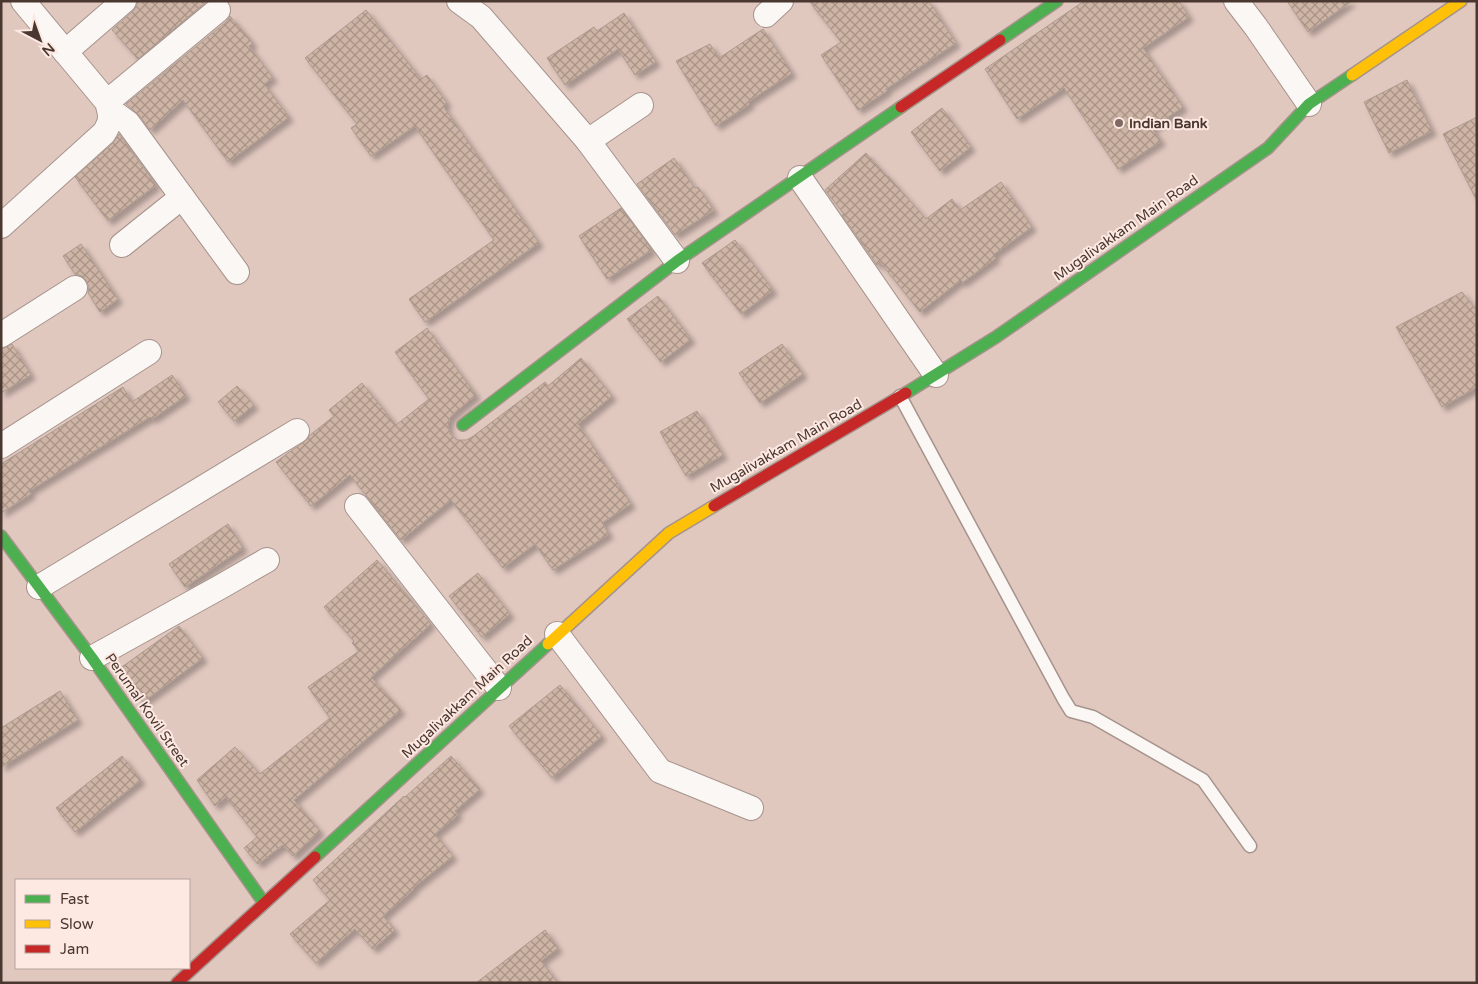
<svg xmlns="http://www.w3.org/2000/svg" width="1478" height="984" viewBox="0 0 1478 984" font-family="'Varela Round',sans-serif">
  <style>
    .building { fill: url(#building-cross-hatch); stroke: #ac9b91; filter: url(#shadow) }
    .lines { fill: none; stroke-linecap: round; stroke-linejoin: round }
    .lane-casing { stroke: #a6938c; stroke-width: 15 }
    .street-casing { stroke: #a6938c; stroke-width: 26 }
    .fast-casing { stroke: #a6938c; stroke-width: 14 }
    .slow-casing { stroke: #a6938c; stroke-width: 14 }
    .jam-casing { stroke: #a6938c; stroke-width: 14 }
    .lane { stroke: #faf7f5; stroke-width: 12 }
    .street { stroke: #faf7f5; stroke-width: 24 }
    .fast { stroke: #4caf50; stroke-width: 11 }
    .slow { stroke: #ffc107; stroke-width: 11 }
    .jam { stroke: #c62828; stroke-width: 11 }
    .poi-dot { fill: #7e6a62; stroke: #fde9e2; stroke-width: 2 }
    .labels { text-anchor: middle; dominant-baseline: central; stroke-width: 4; stroke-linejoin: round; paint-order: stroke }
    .poi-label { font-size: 14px; font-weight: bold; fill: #493730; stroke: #fde9e2; text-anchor: start }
    .street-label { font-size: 14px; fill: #493730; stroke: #fde9e2 }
  </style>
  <defs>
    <pattern id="building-cross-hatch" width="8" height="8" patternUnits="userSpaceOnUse" patternTransform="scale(1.25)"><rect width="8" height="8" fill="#cdb4a4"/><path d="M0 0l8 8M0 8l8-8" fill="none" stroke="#a89386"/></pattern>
    <filter id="shadow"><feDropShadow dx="4.5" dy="4.5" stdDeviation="2.5" flood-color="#0004"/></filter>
  </defs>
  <rect width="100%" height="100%" fill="#e1c8bf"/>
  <!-- building -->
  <g class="building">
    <path d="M137 1H207L138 59 112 30 133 11 137 6Z"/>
    <path d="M809 1H929L956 43 886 89 887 91 858 110 821 55 841 42Z"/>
    <path d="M1084 1H1179L1189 17 1143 48 1183 107 1152 128 1161 141 1118 169 1064 88 1017 119 985 69Z"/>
    <path d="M1287 1H1352L1308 32Z"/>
    <path d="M366 10 421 79 427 75 447 103 443 106 539 243 425 322 409 299 494 240 415 126 371 156 351 128 357 124 305 58Z"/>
    <path d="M624 13 656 62 635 75 618 49 565 85 547 58 594 27 597 31Z"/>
    <path d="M230 16 253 43 249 46 273 78 264 84 289 117 228 162 183 100 150 130 139 115 126 104 227 21Z"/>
    <path d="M763 29 792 73 748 102 750 104 716 126 676 61 710 44 719 58Z"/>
    <path d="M1407 80 1432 131 1389 153 1364 102Z"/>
    <path d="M942 108 971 147 940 171 911 132Z"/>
    <path d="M1477 117V201L1443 134Z"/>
    <path d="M119 134 156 185 108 221 75 177 113 143Z"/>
    <path d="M866 153 887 176H888L926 219 952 199 960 210 1001 182 1032 227 993 255 996 258 962 283 961 280 920 312 880 262 877 265 842 215 844 214 825 190Z"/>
    <path d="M674 158 695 188 698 187 714 210 675 235 637 184Z"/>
    <path d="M621 208 652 250 607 279 579 236Z"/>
    <path d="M735 240 773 290 741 314 702 263Z"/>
    <path d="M81 244 118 299 100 312 88 293 89 287 86 280 82 276 75 274 63 256Z"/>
    <path d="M1462 292 1477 311V387L1442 407 1396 327Z"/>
    <path d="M658 296 691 339 661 362 627 319Z"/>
    <path d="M427 328 476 395 454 413 449 419 448 427 450 434 457 440H466L472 437 545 382 548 386 581 358 612 396 578 424 631 504 602 523 609 534 553 570 535 544 503 568 451 500 401 540 350 475 311 506 276 462 288 453 304 442 310 435 334 416 329 410 362 383 396 425 429 399 395 352Z"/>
    <path d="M12 344 31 375 1 393V349Z"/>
    <path d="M782 344 803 374 760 403 739 373Z"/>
    <path d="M172 375 186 396 152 419 150 417 29 491 31 494 1 513V464L123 387 132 402Z"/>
    <path d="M237 386 254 405 234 421 218 402Z"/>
    <path d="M697 411 723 455 686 476 660 432Z"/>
    <path d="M228 524 243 548 185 587 169 564Z"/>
    <path d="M377 560 431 624 371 677 401 710 294 800 320 831 293 856 283 845 258 864 244 848 257 837 226 797 215 806 197 780 235 747 260 774 330 718 308 687 359 651 352 643 354 641 324 607Z"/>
    <path d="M478 573 510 614 482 637 449 596Z"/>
    <path d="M179 626 203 658 143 702 119 669Z"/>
    <path d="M560 685 602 736 552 778 509 726Z"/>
    <path d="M60 691 78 720 1 767V728Z"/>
    <path d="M122 756 141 780 75 832 56 808Z"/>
    <path d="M451 756 480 789 455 811 458 815 435 834 453 856 413 888 414 889 383 916 395 930 373 949 355 929 316 963 290 934 330 900 313 880 404 796 405 797Z"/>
    <path d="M545 930 558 948 541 961 558 983H476Z"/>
  </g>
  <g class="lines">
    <defs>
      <path id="lane" d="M900 396 1063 698 1071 711 1093 717 1203 780 1250 846"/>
      <g id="street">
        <path d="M459 1 481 17 588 141 641 105"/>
        <path d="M1236 1 1256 27 1309 104"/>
        <path d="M766 15 781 1"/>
        <path d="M65 52 124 1"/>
        <path d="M107 102 218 10"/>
        <path d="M110 113 117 115 128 123 237 272"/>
        <path d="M588 141 677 261"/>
        <path d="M800 178 936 375"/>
        <path d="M1 226 104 133C112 120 111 116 107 102L23 1"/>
        <path d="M122 245 182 197"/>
        <path d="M1 335 75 288"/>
        <path d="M1 446 149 352"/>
        <path d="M357 506 499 688"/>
        <path d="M39 587 297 431"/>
        <path d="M557 634 660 771 751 808"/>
        <path d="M92 658 222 586 267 560"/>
      </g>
      <g id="fast">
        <path d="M1000 40 1057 1"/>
        <path d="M906 393 996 337 1268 148 1309 104 1352 75"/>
        <path d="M463 425 677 261 901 107"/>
        <path d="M1 536 92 658 264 903"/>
        <path d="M315 857 548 644"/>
      </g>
      <g id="slow">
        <path d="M1352 75 1461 1"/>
        <path d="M548 644 669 533 714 506"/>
      </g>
      <g id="jam">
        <path d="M901 107 1000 40"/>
        <path d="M714 506 906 393"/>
        <path d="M177 983 315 857"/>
      </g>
    </defs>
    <!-- lane casing -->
    <use href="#lane" class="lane-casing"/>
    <!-- street casing -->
    <use href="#street" class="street-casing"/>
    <!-- fast casing -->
    <use href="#fast" class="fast-casing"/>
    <!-- slow casing -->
    <use href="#slow" class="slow-casing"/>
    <!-- jam casing -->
    <use href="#jam" class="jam-casing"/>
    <!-- lane -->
    <use href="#lane" class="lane"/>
    <!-- street -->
    <use href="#street" class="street"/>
    <!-- fast -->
    <use href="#fast" class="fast"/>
    <!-- slow -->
    <use href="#slow" class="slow"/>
    <!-- jam -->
    <use href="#jam" class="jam"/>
  </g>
  <!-- markers -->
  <circle class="poi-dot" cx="1119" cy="123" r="5"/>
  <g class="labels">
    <!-- poi labels -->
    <g class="poi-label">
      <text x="1129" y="123">Indian Bank</text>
    </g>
    <!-- street labels -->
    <g class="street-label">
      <text transform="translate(1126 228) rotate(-35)">Mugalivakkam Main Road</text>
      <text transform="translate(786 446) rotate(-30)">Mugalivakkam Main Road</text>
      <text transform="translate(467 697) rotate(-43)">Mugalivakkam Main Road</text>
      <text transform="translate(147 710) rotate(55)">Perumal Kovil Street</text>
    </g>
  </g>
  <!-- border -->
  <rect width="1478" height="984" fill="none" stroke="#493730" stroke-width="5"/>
  <!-- legend -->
  <rect x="15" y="879" width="175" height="90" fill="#fde9e2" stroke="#b5a29b"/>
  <rect x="25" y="895" width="25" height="8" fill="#4caf50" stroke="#b5a29b"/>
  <text x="60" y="904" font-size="15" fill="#493730">Fast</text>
  <rect x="25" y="920" width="25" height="8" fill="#ffc107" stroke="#b5a29b"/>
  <text x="60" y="929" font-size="15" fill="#493730">Slow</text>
  <rect x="25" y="945" width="25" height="8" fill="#c62828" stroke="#b5a29b"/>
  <text x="60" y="954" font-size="15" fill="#493730">Jam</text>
  <!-- north arrow -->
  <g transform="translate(40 40) rotate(139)" stroke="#fde9e2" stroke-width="4" paint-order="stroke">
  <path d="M0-4L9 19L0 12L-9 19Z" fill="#493730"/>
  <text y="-8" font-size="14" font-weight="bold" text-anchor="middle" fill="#493730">N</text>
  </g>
</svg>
